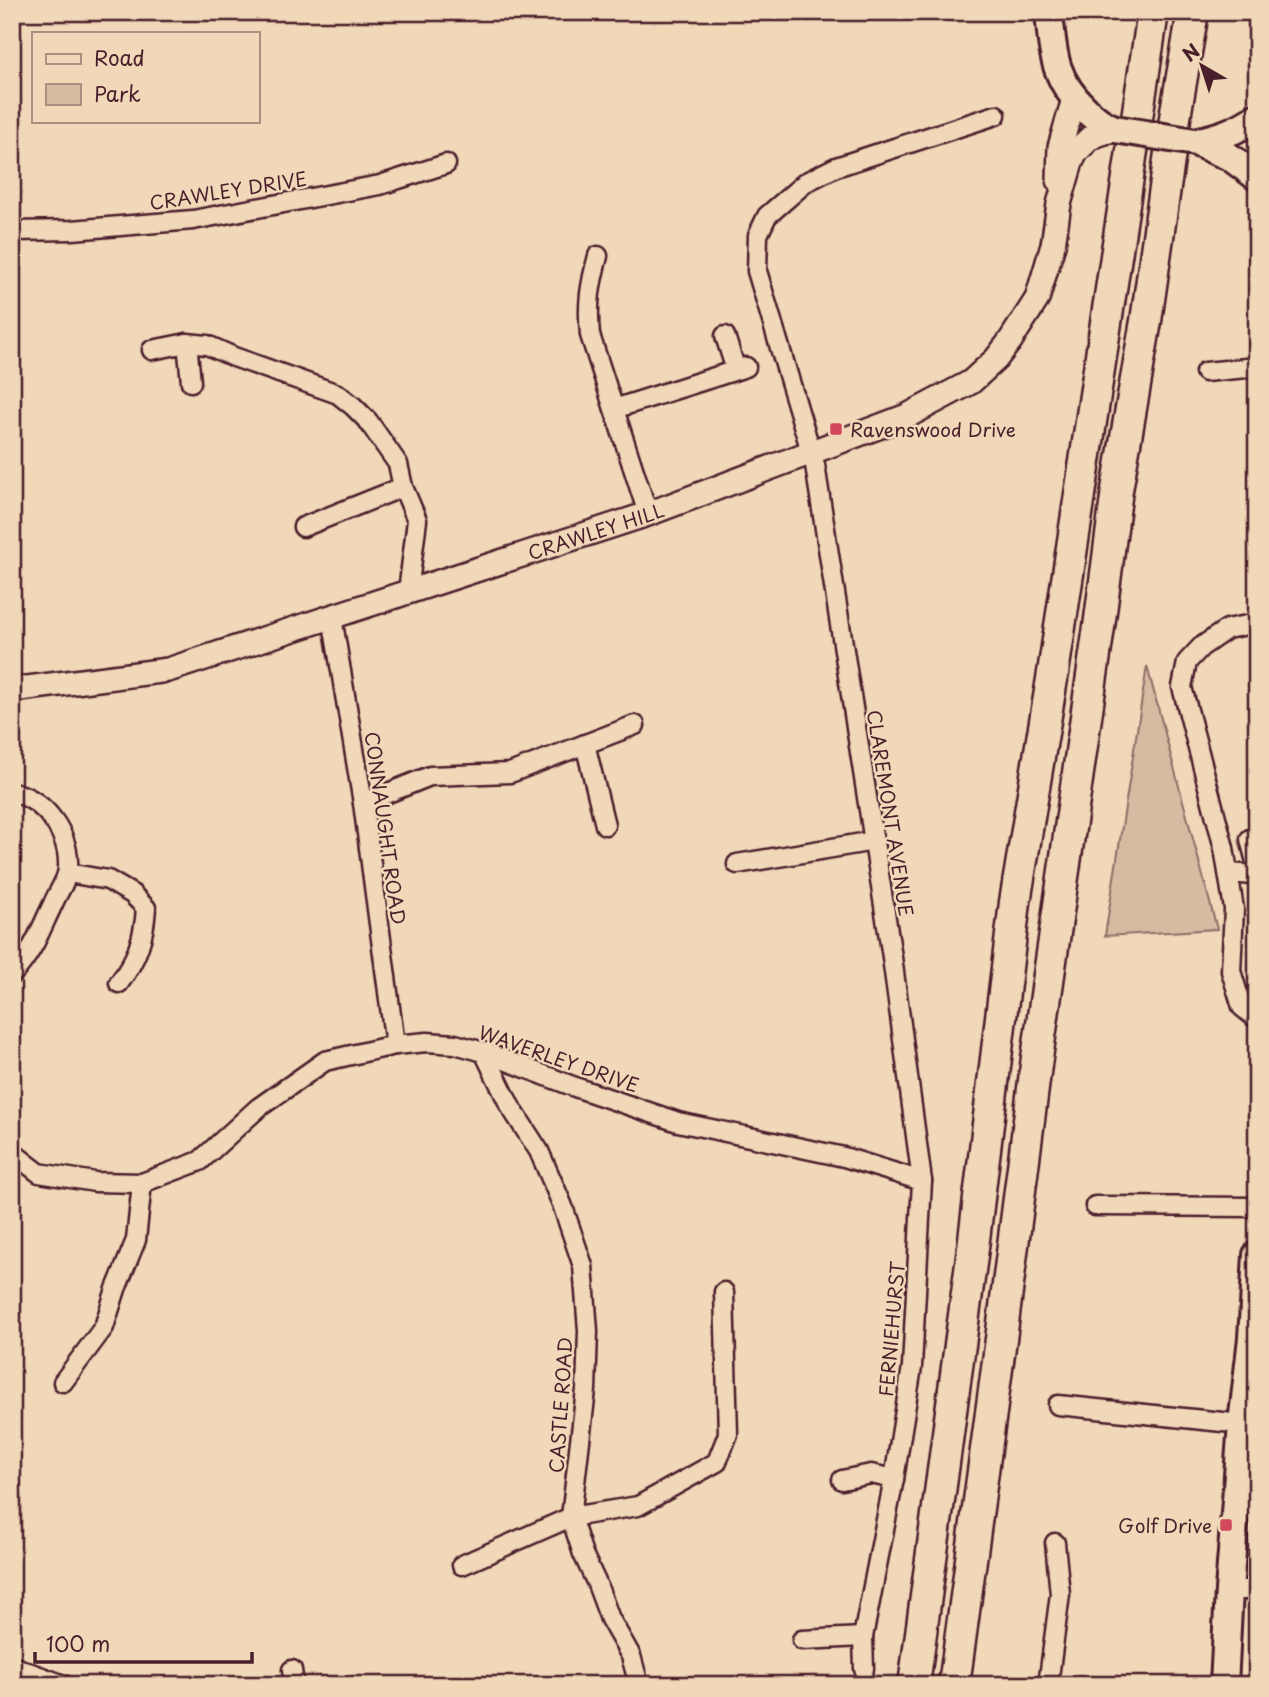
<svg xmlns="http://www.w3.org/2000/svg" width="1269" height="1697" viewBox="0 0 1269 1697" font-family="'Playpen Sans',sans-serif">
  <style>
    .green { fill: #d6baa1; stroke: #906c66; stroke-width: 2 }
    .lines { fill: none; stroke-linecap: round; stroke-linejoin: round }
    .street-casing { stroke: #4a1f2b; stroke-width: 23 }
    .secondary-casing { stroke: #4a1f2b; stroke-width: 28 }
    .primary-casing { stroke: #4a1f2b; stroke-width: 32 }
    .highway-casing { stroke: #4a1f2b; stroke-width: 35 }
    .street { stroke: #f1d8b9; stroke-width: 18 }
    .secondary { stroke: #f1d8b9; stroke-width: 23 }
    .primary { stroke: #f1d8b9; stroke-width: 26 }
    .highway { stroke: #f1d8b9; stroke-width: 30 }
    .primary-bridge-casing { stroke: #4a1f2b; stroke-width: 32; stroke-linecap: butt }
    .primary-bridge { stroke: #f1d8b9; stroke-width: 26 }
    .poi-dot { fill: #d1495b; stroke: #f1d8b9; stroke-width: 2.5 }
    .labels { text-anchor: middle; dominant-baseline: central; stroke-width: 5; stroke-linejoin: round; paint-order: stroke }
    .street-label { font-size: 19px; fill: #4a1f2b; stroke: #f1d8b9 }
    .poi-label { font-size: 19px; fill: #4a1f2b; stroke: #f1d8b9; text-anchor: start }
  </style>
  <rect width="100%" height="100%" fill="#f1d8b9"/>
  <filter id="ink" filterUnits="userSpaceOnUse"><feTurbulence type="fractalNoise" baseFrequency=".0143" numOctaves="2"/><feDisplacementMap in="SourceGraphic" scale="14" xChannelSelector="R" yChannelSelector="G"/><feConvolveMatrix kernelMatrix="1 2 1 2 8 2 1 2 1" color-interpolation-filters="sRGB"/></filter>
  <g filter="url(#ink)">
    <!-- green -->
    <path class="green" d="M1147 666 1217 929 1105 936Z"/>
    <g class="lines">
      <defs>
        <g id="street">
          <path d="M12 231 72 230 193 220 380 185 446 164"/>
          <path d="M598 256C590 285 587 304 590 335L648 514"/>
          <path d="M725 336 736 370"/>
          <path d="M187 343 191 382"/>
          <path d="M152 350 187 343 207 345 234 357 338 394 353 406 368 421 398 464 403 487 417 520 408 592"/>
          <path d="M1205 372 1257 367"/>
          <path d="M614 409 746 367"/>
          <path d="M303 527 403 487"/>
          <path d="M332 617 363 803 395 1045"/>
          <path d="M1257 623 1227 629 1201 647 1187 662 1182 687 1224 848 1234 909 1231 971 1242 1007 1257 1019"/>
          <path d="M585 744 605 825"/>
          <path d="M12 792C46 800 70 834 68 869 67 881 57 893 53 904 41 928 32 955 12 974"/>
          <path d="M363 803 430 776 510 773 635 725"/>
          <path d="M1250 839 1257 866"/>
          <path d="M737 864 874 841"/>
          <path d="M68 873 108 880 132 894 146 908C144 938 137 959 119 983"/>
          <path d="M1229 873 1253 875 1257 871"/>
          <path d="M484 1052 510 1106 539 1151 562 1204 583 1266 588 1331 586 1390 571 1517 583 1554 597 1584 610 1619 631 1656 639 1685"/>
          <path d="M12 1152 39 1173 95 1182 142 1183 200 1161 258 1108 325 1061 395 1045 427 1042 455 1044 484 1052 575 1087 678 1122 844 1157 922 1181"/>
          <path d="M1095 1206 1257 1207"/>
          <path d="M63 1382 104 1327 116 1289 136 1240 142 1183"/>
          <path d="M1058 1405 1242 1424"/>
          <path d="M842 1480 871 1474 894 1479"/>
          <path d="M462 1565 571 1517 638 1506 717 1462 728 1434 724 1292"/>
          <path d="M1229 1590H1257"/>
          <path d="M802 1640 863 1637"/>
          <path d="M12 1666 64 1685"/>
          <path d="M864 1669 863 1637 894 1479 912 1367 922 1181 892 957 815 465 757 271 758 235 767 216 806 182 836 167 996 115"/>
          <path d="M292 1670 294 1685"/>
          <path d="M1048 1685 1060 1594 1055 1543"/>
        </g>
        <g id="secondary">
          <path d="M1059 180 1060 147 1074 99"/>
          <path id="s1" d="M12 690 168 670 648 514 907 416 971 382 996 359 1010 341 1037 299 1053 245 1059 204 1071 162 1076 152 1089 139 1096 135 1115 129"/>
        </g>
        <g id="primary">
          <path d="M1049 12C1053 55 1054 80 1087 111 1096 119 1103 125 1115 129"/>
          <path d="M1195 142 1230 157 1257 177"/>
          <path d="M1195 142C1218 137 1237 131 1257 117"/>
          <path d="M1224 1685 1229 1590 1242 1424 1252 1338 1257 1255"/>
        </g>
        <g id="highway">
          <path d="M914 1685 972 1256 1015 902 1053 673 1153 12"/>
          <path d="M954 1685 1001 1339 1036 1065 1099 627 1117 490 1146 321 1176 111 1193 12"/>
        </g>
      </defs>
      <!-- street casing -->
      <use href="#street" class="street-casing"/>
      <!-- secondary casing -->
      <use href="#secondary" class="secondary-casing"/>
      <!-- primary casing -->
      <use href="#primary" class="primary-casing"/>
      <!-- highway casing -->
      <use href="#highway" class="highway-casing"/>
      <!-- street -->
      <use href="#street" class="street"/>
      <!-- secondary -->
      <use href="#secondary" class="secondary"/>
      <!-- primary -->
      <use href="#primary" class="primary"/>
      <!-- highway -->
      <use href="#highway" class="highway"/>
      <defs>
        <path id="primary-bridge" d="M1115 129 1195 142"/>
      </defs>
      <!-- primary-bridge casing -->
      <use href="#primary-bridge" class="primary-bridge-casing"/>
      <!-- primary-bridge -->
      <use href="#primary-bridge" class="primary-bridge"/>
    </g>
  </g>
  <!-- markers -->
  <g class="poi-dot">
    <rect x="829" y="422" width="14" height="14" rx="3.5"/>
    <rect x="1219" y="1518" width="14" height="14" rx="3.5"/>
  </g>
  <g class="labels">
    <!-- street labels -->
    <g class="street-label">
      <text transform="translate(228 190) rotate(-9)">CRAWLEY DRIVE</text>
      <text stroke="none"><textPath href="#s1" startOffset="607">CRAWLEY HILL</textPath></text>
      <text transform="translate(891 813) rotate(81)">CLAREMONT AVENUE</text>
      <text transform="translate(386 828) rotate(82)">CONNAUGHT ROAD</text>
      <text transform="translate(559 1058) rotate(19)">WAVERLEY DRIVE</text>
      <text transform="translate(891 1329) rotate(-85)">FERNIEHURST</text>
      <text transform="translate(560 1405) rotate(-86)">CASTLE ROAD</text>
    </g>
    <!-- poi labels -->
    <g class="poi-label">
      <text x="850" y="429">Ravenswood Drive</text>
      <text x="1212" y="1525" text-anchor="end">Golf Drive</text>
    </g>
  </g>
  <!-- margin -->
  <rect width="1269" height="1697" fill="none" stroke="#f1d8b9" stroke-width="42"/>
  <rect x="21" y="21" width="1227" height="1655" fill="none" stroke="#4a1f2b" stroke-width="2.5" filter="url(#ink)"/>
  <!-- legend -->
  <rect x="32" y="32" width="228" height="91" fill="#f1d8b9" stroke="#ae8e80" stroke-width="2"/>
  <rect x="46" y="54" width="35" height="10" fill="#f1d8b9" stroke="#ae8e80" stroke-width="2"/>
  <text x="94" y="66" font-size="21" fill="#4a1f2b">Road</text>
  <rect x="46" y="84" width="35" height="21" fill="#d6baa1" stroke="#ae8e80" stroke-width="2"/>
  <text x="94" y="102" font-size="21" fill="#4a1f2b">Park</text>
  <!-- north arrow -->
  <g transform="translate(1202 66) rotate(321)" stroke="#f1d8b9" stroke-width="5" paint-order="stroke">
  <path d="M0-5L12 26L0 18L-12 26Z" fill="#4a1f2b"/>
  <text y="-10" font-size="19" font-weight="bold" text-anchor="middle" fill="#4a1f2b">N</text>
  </g>
  <!-- scale -->
  <path d="M35 1652v10h217v-10" fill="none" stroke="#4a1f2b" stroke-width="3.5"/>
  <text x="46" y="1652" font-size="21" fill="#4a1f2b" stroke="#f1d8b9" stroke-width="5" paint-order="stroke">100 m</text>
</svg>
